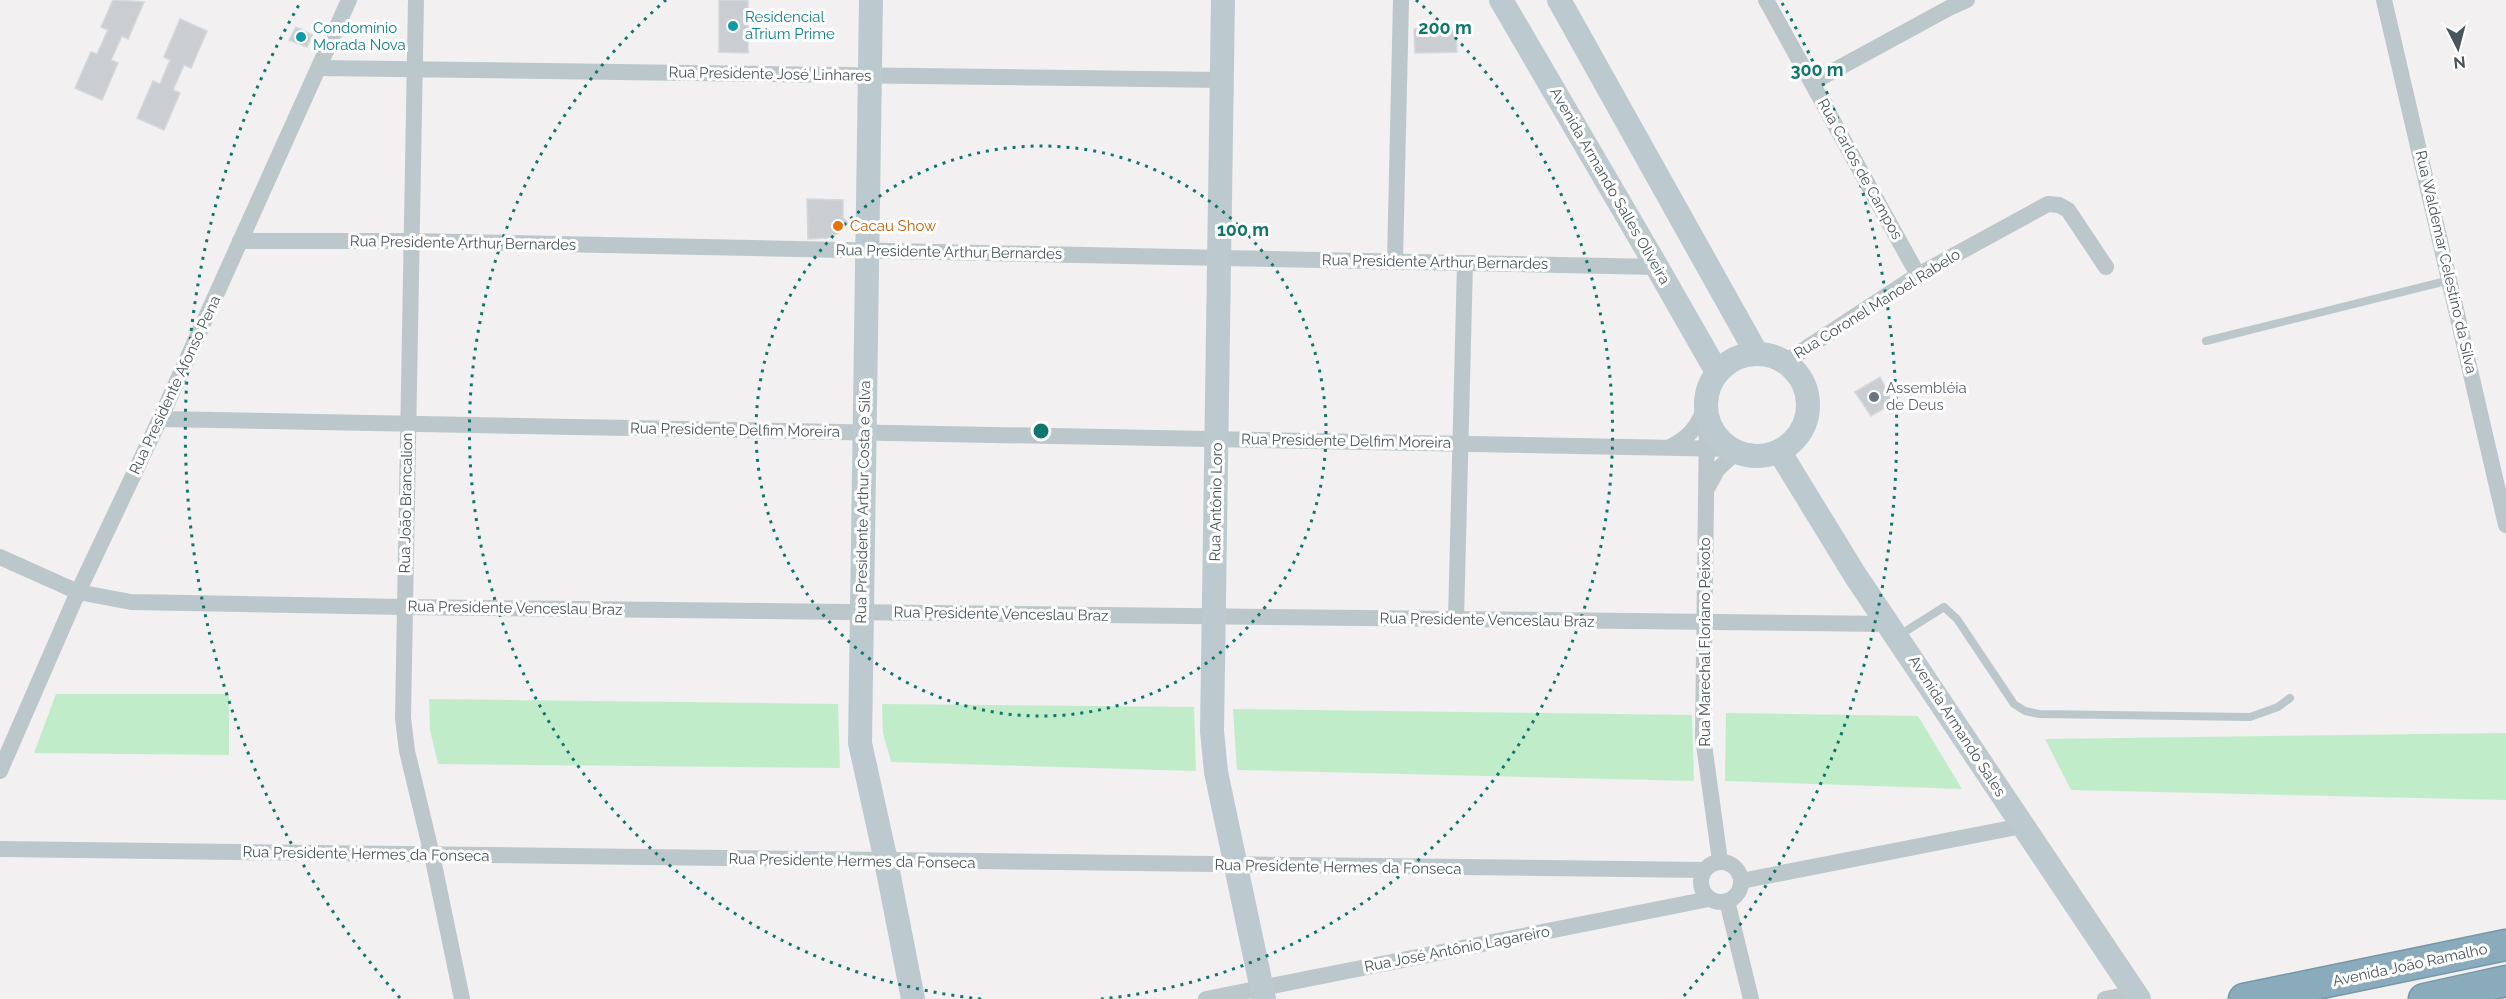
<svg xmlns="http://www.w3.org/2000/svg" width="2506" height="999" viewBox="0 0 2506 999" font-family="Raleway,sans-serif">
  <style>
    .green { fill: #c1ecc9 }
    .building { fill: #caced2; stroke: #d4d7db; stroke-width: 1.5 }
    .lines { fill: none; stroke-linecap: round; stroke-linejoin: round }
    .highway-casing { stroke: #7697a7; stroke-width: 33 }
    .lane { stroke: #bcc7cb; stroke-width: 8 }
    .street { stroke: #bcc7cb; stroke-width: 16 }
    .secondary { stroke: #bccad0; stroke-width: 24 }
    .highway { stroke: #8aabbb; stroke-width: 30 }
    .ring { fill: none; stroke: #0f766e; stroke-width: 3; stroke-dasharray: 3 6 }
    .culture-dot { fill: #0f9aa8; stroke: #fff; stroke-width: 2 }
    .food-dot { fill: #e8710a; stroke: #fff; stroke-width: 2 }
    .worship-dot { fill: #6b7280; stroke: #fff; stroke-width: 2 }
    .labels { text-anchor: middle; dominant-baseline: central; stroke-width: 6; stroke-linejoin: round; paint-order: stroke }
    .culture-label { font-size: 15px; fill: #0d838f; stroke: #fff; text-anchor: start }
    .street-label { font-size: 15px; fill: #49565c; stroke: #fff }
    .food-label { font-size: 15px; fill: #c56008; stroke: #fff; text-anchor: start }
    .worship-label { font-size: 15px; fill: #5b616d; stroke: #fff; text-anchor: start }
    .centre { fill: #0f766e; stroke: #fff; stroke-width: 3 }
    .ring-label { font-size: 18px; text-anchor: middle; font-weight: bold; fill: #0f766e; stroke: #fff; stroke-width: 6; stroke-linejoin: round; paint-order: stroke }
  </style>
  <rect width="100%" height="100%" fill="#f2f0f0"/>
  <!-- green -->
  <g class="green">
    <path d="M56 694H229V755L34 753Z"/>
    <path d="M429 699 838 704 840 768 438 764 430 730Z"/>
    <path d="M882 704 1194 707 1196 771 891 762 883 733Z"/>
    <path d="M1233 709 1692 715 1694 781 1237 770Z"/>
    <path d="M1726 713 1918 716 1962 789 1725 781Z"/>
    <path d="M2506 733V800L2071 790 2045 739Z"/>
  </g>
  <!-- building -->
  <g class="building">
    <path d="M113 0 144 2 128 39 122 36 111 60 118 63 102 100 75 88 91 52 97 54 108 30 101 27Z"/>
    <path d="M719 0H748V53L719 52Z"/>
    <path d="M180 19 207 31 191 68 184 65 173 90 180 93 164 130 137 118 153 81 160 84 170 60 164 57Z"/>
    <path d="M296 27 312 35 307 47 289 40Z"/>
    <path d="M1456 28 1457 52 1415 53 1414 29Z"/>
    <path d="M807 199 843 200V218L848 223 838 233 827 238 808 239Z"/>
    <path d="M1880 377 1893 403 1871 416 1855 392Z"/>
  </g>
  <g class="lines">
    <defs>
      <g id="highway">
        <path d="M2244 999 2506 945"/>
        <path d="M2424 999 2506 981"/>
      </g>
    </defs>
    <!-- highway casing -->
    <use href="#highway" class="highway-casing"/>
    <!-- lane -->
    <g class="lane">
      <path d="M2206 341 2450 280"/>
      <path d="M1898 636 1944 607 1957 619 2014 704 2025 711 2039 714 2250 717 2278 707 2290 698"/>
    </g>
    <!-- street -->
    <g class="street">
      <path d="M416 0 403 718 407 751 432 855 462 999"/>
      <path d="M1766 0 1918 275"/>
      <path d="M2384 0 2506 525"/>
      <path d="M319 68 1222 80"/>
      <path d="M1813 82 1949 8 1967 0"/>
      <path d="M240 241H411L1657 267"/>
      <path d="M1395 261 1401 0"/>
      <path d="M1785 362 1918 275 2048 204 2059 205 2068 210 2106 267"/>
      <path d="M160 419 1730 449"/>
      <path d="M1707 419 1703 737 1720 861"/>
      <path d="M1670 447C1689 438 1697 427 1705 408"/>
      <path d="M1708 487 1717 470 1736 452"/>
      <path d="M0 557 78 592 131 602 404 607 1889 624"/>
      <path d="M1456 619 1465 263"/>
      <path d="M0 771 78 592 160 419 349 0"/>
      <path d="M0 849 1704 870"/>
      <circle cx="1721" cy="882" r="20"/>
      <path d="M1741 881 2022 826"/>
      <path d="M1727 901 1751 999"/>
      <path d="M1206 999 1709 899"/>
      <path d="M2105 999 2135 993"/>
    </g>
    <!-- secondary -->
    <g class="secondary">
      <path d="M871 0 860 743 886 861 913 999"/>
      <path d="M1223 0 1212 731 1216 772 1264 999"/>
      <path d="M1501 0 1657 267 1717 372"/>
      <path d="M1559 0 1757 354"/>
      <circle cx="1757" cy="405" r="51"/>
      <path d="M1779 451 1855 575 2139 999"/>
    </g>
    <!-- highway -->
    <use href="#highway" class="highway"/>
  </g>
  <!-- distance rings -->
  <g class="ring">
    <circle cx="1041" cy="431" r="285"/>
    <path d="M981 999A571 571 0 0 1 666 0M1416 0A571 571 0 0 1 1101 999"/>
    <path d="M400 998A856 856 0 0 1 300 3M1782 3A856 856 0 0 1 1682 998"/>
  </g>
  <!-- markers -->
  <g class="culture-dot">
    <circle cx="733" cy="26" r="6"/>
    <circle cx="301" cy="37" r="6"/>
  </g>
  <circle class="food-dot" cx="838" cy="226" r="6"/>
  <circle class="worship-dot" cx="1874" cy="397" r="6"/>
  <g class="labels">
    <!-- culture labels -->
    <g class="culture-label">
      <text x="745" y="17">Residencial<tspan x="745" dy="17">aTrium Prime</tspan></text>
      <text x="313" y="28">Condomínio<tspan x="313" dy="17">Morada Nova</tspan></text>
    </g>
    <!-- street labels -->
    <g class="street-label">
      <text transform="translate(770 74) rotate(1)">Rua Presidente José Linhares</text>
      <text transform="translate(1860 169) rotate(61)">Rua Carlos de Campos</text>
      <text transform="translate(1610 186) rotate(60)">Avenida Armando Salles Oliveira</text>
      <text transform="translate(463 243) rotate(1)">Rua Presidente Arthur Bernardes</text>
      <text transform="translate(949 252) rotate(1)">Rua Presidente Arthur Bernardes</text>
      <text transform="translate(1435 262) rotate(1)">Rua Presidente Arthur Bernardes</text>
      <text transform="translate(2446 262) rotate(77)">Rua Waldemar Celestino da Silva</text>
      <text transform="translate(1877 304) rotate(-32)">Rua Coronel Manoel Rabelo</text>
      <text transform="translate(175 385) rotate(-65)">Rua Presidente Afonso Pena</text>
      <text transform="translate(735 430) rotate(1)">Rua Presidente Delfim Moreira</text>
      <text transform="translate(1346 441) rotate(1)">Rua Presidente Delfim Moreira</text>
      <text transform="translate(863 502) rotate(-89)">Rua Presidente Arthur Costa e Silva</text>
      <text transform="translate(1216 502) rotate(-89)">Rua Antônio Loro</text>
      <text transform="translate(406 503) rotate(-89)">Rua João Brancalion</text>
      <text transform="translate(515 608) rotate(1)">Rua Presidente Venceslau Braz</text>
      <text transform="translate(1001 614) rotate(1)">Rua Presidente Venceslau Braz</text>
      <text transform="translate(1487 620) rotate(1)">Rua Presidente Venceslau Braz</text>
      <text transform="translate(1705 642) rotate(-90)">Rua Marechal Floriano Peixoto</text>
      <text transform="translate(1957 726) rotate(57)">Avenida Armando Sales</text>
      <text transform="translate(366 854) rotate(1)">Rua Presidente Hermes da Fonseca</text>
      <text transform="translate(852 861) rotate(1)">Rua Presidente Hermes da Fonseca</text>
      <text transform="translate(1338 867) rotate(1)">Rua Presidente Hermes da Fonseca</text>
      <text transform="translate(1457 949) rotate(-11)">Rua José Antônio Lagareiro</text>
      <text transform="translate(2410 965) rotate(-12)">Avenida João Ramalho</text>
    </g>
    <!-- food labels -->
    <g class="food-label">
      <text x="850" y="226">Cacau Show</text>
    </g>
    <!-- worship labels -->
    <g class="worship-label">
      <text x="1886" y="388">Assembléia<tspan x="1886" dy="17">de Deus</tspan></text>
    </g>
  </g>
  <circle cx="1041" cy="431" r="9" class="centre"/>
  <g class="ring-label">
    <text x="1445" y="34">200 m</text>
    <text x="1817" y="76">300 m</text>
    <text x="1243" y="236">100 m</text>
  </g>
  <!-- north arrow -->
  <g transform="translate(2458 48) rotate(174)" stroke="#ffffff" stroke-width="4.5" paint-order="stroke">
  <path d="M0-4.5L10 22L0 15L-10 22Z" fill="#49565c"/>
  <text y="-9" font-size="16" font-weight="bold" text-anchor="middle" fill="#49565c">N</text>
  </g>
</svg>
